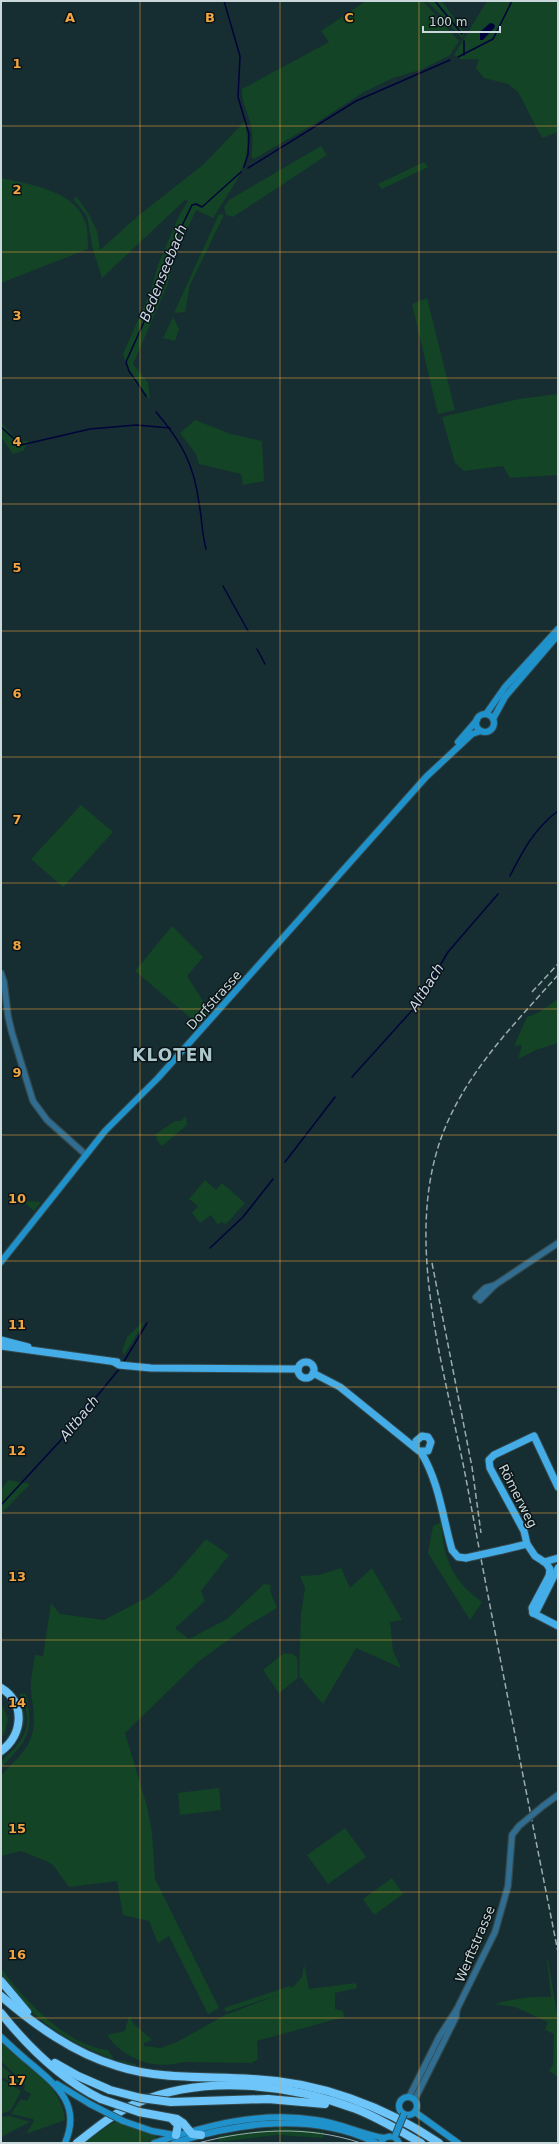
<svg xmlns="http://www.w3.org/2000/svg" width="559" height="2144" viewBox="0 0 559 2144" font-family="'DejaVu Sans',sans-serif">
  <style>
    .green { fill: #124425 }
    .water { fill: #01043a }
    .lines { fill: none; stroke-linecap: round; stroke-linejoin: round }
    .stream { stroke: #01043a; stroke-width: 1.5 }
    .tertiary-casing { stroke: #33494d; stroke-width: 8 }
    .secondary-casing { stroke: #33494d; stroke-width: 8 }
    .primary-casing { stroke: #33494d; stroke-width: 9 }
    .motorway-casing { stroke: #33494d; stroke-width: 10 }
    .tertiary { stroke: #306d90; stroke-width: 5.5 }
    .secondary { stroke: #2092cb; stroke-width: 6 }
    .primary { stroke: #44ade8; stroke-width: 7 }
    .motorway { stroke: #6ec5f9; stroke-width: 8 }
    .tram { stroke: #9bacaf; stroke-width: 1 }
    .rail { stroke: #9bacaf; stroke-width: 1.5; stroke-dasharray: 6 3; stroke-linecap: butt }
    .tertiary-bridge-casing { stroke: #33494d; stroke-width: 8; stroke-linecap: butt }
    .secondary-bridge-casing { stroke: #33494d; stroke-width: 8; stroke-linecap: butt }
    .primary-bridge-casing { stroke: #33494d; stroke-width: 9; stroke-linecap: butt }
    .motorway-bridge-casing { stroke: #33494d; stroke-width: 10; stroke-linecap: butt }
    .tertiary-bridge { stroke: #306d90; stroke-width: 5.5 }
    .secondary-bridge { stroke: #2092cb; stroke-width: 6 }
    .primary-bridge { stroke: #44ade8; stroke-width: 7 }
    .motorway-bridge { stroke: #6ec5f9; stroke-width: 8 }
    .grid { fill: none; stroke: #f3a443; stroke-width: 1; stroke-opacity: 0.55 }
    .labels { text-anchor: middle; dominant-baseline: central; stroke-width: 3; stroke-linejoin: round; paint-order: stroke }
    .street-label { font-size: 13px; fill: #cad8db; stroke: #0a1416 }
    .water-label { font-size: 14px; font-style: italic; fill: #cbd5ea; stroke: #0a1416 }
    .district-label { font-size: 17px; font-weight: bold; letter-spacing: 1px; fill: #acc8cd; stroke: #0a1416 }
    .grid-label { font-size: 13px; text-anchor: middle; font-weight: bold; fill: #f3a443; stroke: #0a1416; stroke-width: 3; stroke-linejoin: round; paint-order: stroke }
  </style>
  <rect width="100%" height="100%" fill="#162e32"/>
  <!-- green -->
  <g class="green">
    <path d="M366 1H423L459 41 450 55 423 69 393 78 364 92 316 123 254 159 251 157C253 145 253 134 250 122 247 111 241 100 242 89L329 42 321 31Z"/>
    <path d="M427 1H442L464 32 463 39Z"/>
    <path d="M487 1H558V132L542 138 518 92 508 84 484 78 476 68 479 59H460L454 55Z"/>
    <path d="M245 121 248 146 245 161 237 180 213 218 196 210 176 253 167 286 133 364 148 383 150 399C135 387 128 372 123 354L150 293 159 262 179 216 188 201 186 199 102 278 93 250 87 216 74 200 76 196 88 213 97 231 100 250 138 216 204 164Z"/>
    <path d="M321 146 327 155 233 217 226 215 224 207 229 200Z"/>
    <path d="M424 162 428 167 382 189 378 184Z"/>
    <path d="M1 178C28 184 72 190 84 219 88 228 88 239 88 249L1 283Z"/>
    <path d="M219 214 224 215 190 285 185 312 174 313Z"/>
    <path d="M427 298 455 410 438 414 412 304Z"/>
    <path d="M173 317 179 329 175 341 163 338Z"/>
    <path d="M558 394V475L510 478 503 466 464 471 455 463 442 417 519 399Z"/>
    <path d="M195 420 231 434 262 441 264 481 243 485 241 474 199 464 196 454 180 433Z"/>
    <path d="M1 422 18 441H29L23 451 13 454 1 437Z"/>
    <path d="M81 805 113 832 63 887 31 859Z"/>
    <path d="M172 926 203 957 187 976 210 1012 199 1025 135 971Z"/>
    <path d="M558 999V1043L536 1050 518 1059 522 1045 514 1046 527 1017 538 1013Z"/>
    <path d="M186 1116 187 1125 162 1146 157 1141 156 1134 175 1121H181Z"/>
    <path d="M205 1180 216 1190 222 1183 245 1203 226 1224 221 1222 218 1225 211 1215 200 1223 192 1213 198 1206 189 1199Z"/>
    <path d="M23 1201 41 1202 34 1211Z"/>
    <path d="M143 1322 144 1323 124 1355 122 1351 127 1337Z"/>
    <path d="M8 1480 30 1484 1 1514V1490Z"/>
    <path d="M441 1522C444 1560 451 1579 482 1602L470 1620 428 1553 433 1526Z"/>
    <path d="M206 1539 229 1555 201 1591 205 1601 175 1628 189 1639 227 1619 264 1584 271 1585 270 1591 277 1608 250 1624 198 1662 125 1733 147 1806 152 1833 155 1879 219 2008 208 2014 169 1936 158 1943 149 1921 123 1915 117 1881 69 1887 53 1865 46 1861 21 1851 1 1856V1776C10 1764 24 1755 30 1740 38 1722 32 1707 31 1689 30 1678 34 1665 35 1655L43 1656 51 1603 60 1614 104 1620 150 1596 172 1578Z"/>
    <path d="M341 1568 350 1588 372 1568 402 1620 390 1622 393 1651 401 1668 356 1648 323 1704 299 1676 301 1614 305 1588 300 1576 319 1575Z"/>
    <path d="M284 1653 293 1654 297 1658 298 1678 279 1693 263 1670Z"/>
    <path d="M10 1689C15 1691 17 1696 20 1701 33 1724 17 1744 1 1758V1754L15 1742 21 1728Z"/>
    <path d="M19 1694H26C34 1734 28 1739 1 1768V1761C25 1740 36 1725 19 1694Z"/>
    <path d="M1 1703 8 1719 4 1735 1 1736Z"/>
    <path d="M219 1788 221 1810 180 1815 178 1793Z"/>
    <path d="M345 1828 366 1857 328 1884 307 1855Z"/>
    <path d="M392 1878 403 1894 374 1915 363 1899Z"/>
    <path d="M548 1959 558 2020V2077L549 2071 553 2065 554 2034 545 2030 548 2022 515 2007 494 2004C513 1999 531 1996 551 1997L547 1960Z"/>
    <path d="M304 1964 309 1989 356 1983 357 1988 335 1993V2009L343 2011 344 2017 257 2041 258 2059 252 2063 182 2062C155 2071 122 2058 107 2035L125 2031 129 2016 134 2024 152 2040 144 2043V2046L161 2048 177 2042 225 2015 278 1995 226 2012 224 2008 290 1986 292 1988 302 1977Z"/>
    <path d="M1 1968C24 2000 67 2046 108 2050L114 2059 136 2064V2066C89 2053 46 2031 14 1994 7 1985 1 1979 1 1968Z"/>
    <path d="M1 2041C24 2064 62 2084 65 2120L26 2134 34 2121 33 2119 11 2114 21 2099 27 2101 31 2094 24 2090 25 2084 1 2061Z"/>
    <path d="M1 2065 18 2080 22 2087 1 2077Z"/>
    <path d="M1 2079 21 2091 11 2110 1 2114Z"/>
    <path d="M10 2116 30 2122 1 2137V2117Z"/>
    <path d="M116 2121 154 2134 157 2138 145 2143H83Z"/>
    <path d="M283 2128 324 2132 323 2138 277 2135 219 2142 218 2136Z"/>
  </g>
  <!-- water -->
  <path class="water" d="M490 23 494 24 495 27 483 40H480V32Z"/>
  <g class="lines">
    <!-- stream -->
    <g class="stream">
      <path d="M224 1 240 56 238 97 249 134 248 154 244 167"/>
      <path d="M435 1 462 34"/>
      <path d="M464 55V41"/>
      <path d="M458 57 493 39 512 1"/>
      <path d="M248 168 356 101 450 60"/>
      <path d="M146 396 129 371 126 362 161 284 166 259 192 205 196 204 202 207 241 172"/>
      <path d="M156 412C181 441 194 464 199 503 202 519 202 534 206 549"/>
      <path d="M1 427 21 445 90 429 136 425 170 428"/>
      <path d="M223 586 248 631"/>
      <path d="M257 649 265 664"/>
      <path d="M510 876C523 850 535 828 558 811"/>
      <path d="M430 981 431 975"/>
      <path d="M352 1077 416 1006 448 952 498 894"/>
      <path d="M285 1162 335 1097"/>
      <path d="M210 1248 243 1217 273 1179"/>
      <path d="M123 1363 147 1323"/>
      <path d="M1 1505 61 1440 120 1368"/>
    </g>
    <defs>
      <g id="tertiary">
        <path d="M1 973 4 982 8 1016 12 1033 33 1101 47 1120 85 1154"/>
        <path d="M476 1297 485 1288 495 1285"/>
        <path d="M480 1300 495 1285 558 1243"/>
        <path d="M543 1806 558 1795"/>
        <path d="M409 2097 439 2037 457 2009 495 1932 508 1886 512 1835 519 1826"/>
        <path d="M415 2099 456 2017 457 2009"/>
      </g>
      <g id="secondary">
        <path d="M486 714 505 687 558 629"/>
        <circle cx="485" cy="723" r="9"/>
        <path d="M493 719 505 697 558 635"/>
        <path d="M458 742 477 720"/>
        <path d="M1 1262 105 1131 158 1078 426 777 472 734 481 731"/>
        <path d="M1 2037C10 2045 19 2054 29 2062 56 2085 82 2104 65 2143"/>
        <path d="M57 2084 90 2104"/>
        <circle cx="408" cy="2106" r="9"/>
        <path d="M415 2112 458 2143"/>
        <path d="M123 2121 152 2131 175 2135"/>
        <path d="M154 2143C207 2125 261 2111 316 2120 340 2123 361 2134 384 2138"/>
        <path d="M174 2143C238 2122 314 2112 376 2143"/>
        <path d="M381 2143 384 2138C391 2135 396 2136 399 2143"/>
      </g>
      <g id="primary">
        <path d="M1 1340 28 1347"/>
        <path d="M1 1346 117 1362"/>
        <path d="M114 1362 119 1365 151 1368 298 1369"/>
        <circle cx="306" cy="1370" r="8"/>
        <path d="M313 1373 340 1387 419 1451H428L431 1442 428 1437 422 1436 416 1441V1446"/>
        <path d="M421 1452C440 1485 442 1515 452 1550L458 1557 466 1558"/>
        <path d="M502 1550 527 1544"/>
        <path d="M544 1562 558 1558"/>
        <path d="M533 1613 532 1608 549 1576 550 1569 546 1563 535 1556 527 1544 524 1531 490 1468 489 1460 494 1455 534 1436 558 1487"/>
        <path d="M533 1613 537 1610 558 1568"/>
        <path d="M533 1613 558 1626"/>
      </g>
      <g id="motorway">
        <path d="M1 1688C26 1703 23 1735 1 1751"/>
        <path d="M1 1981 27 2012"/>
        <path d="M1 1996C35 2025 73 2053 117 2066 160 2080 207 2076 252 2079 319 2082 384 2106 439 2143"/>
        <path d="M1 2013C28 2047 62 2080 101 2099"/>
        <path d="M55 2063 78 2076 110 2090"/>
        <path d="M171 2102 268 2099 325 2104"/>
        <path d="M139 2112 177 2119 183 2123 192 2134 201 2135"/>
        <path d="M172 2119 178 2125 176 2135"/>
        <path d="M77 2143C96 2128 114 2113 137 2103 204 2074 290 2084 356 2109 379 2118 400 2131 421 2143"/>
      </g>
    </defs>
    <!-- tertiary casing -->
    <use href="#tertiary" class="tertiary-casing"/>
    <!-- secondary casing -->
    <use href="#secondary" class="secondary-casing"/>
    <!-- primary casing -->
    <use href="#primary" class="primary-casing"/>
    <!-- motorway casing -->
    <use href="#motorway" class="motorway-casing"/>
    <!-- tertiary -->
    <use href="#tertiary" class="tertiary"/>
    <!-- secondary -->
    <use href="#secondary" class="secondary"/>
    <!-- primary -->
    <use href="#primary" class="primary"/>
    <!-- motorway -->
    <use href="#motorway" class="motorway"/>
    <!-- tram -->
    <path class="tram" d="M198 2143C252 2129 307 2125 361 2143"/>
    <!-- rail -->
    <g class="rail">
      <path d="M558 975C509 1030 454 1084 435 1158 408 1261 448 1382 467 1484 496 1640 527 1796 558 1952"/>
      <path d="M532 992 558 964"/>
      <path d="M432 1263 472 1467 481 1533"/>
    </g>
    <defs>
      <path id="tertiary-bridge" d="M519 1826 543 1806"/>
      <g id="secondary-bridge">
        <path d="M90 2104 123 2121"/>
        <path d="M395 2136 404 2114"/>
      </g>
      <path id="primary-bridge" d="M466 1558 502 1550"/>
      <g id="motorway-bridge">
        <path d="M110 2090 141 2098 171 2102"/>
        <path d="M101 2099 139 2112"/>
      </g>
    </defs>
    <!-- tertiary-bridge casing -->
    <use href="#tertiary-bridge" class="tertiary-bridge-casing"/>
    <!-- secondary-bridge casing -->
    <use href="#secondary-bridge" class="secondary-bridge-casing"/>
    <!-- primary-bridge casing -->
    <use href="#primary-bridge" class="primary-bridge-casing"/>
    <!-- motorway-bridge casing -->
    <use href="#motorway-bridge" class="motorway-bridge-casing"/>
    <!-- tertiary-bridge -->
    <use href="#tertiary-bridge" class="tertiary-bridge"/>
    <!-- secondary-bridge -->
    <use href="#secondary-bridge" class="secondary-bridge"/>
    <!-- primary-bridge -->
    <use href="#primary-bridge" class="primary-bridge"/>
    <!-- motorway-bridge -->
    <use href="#motorway-bridge" class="motorway-bridge"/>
  </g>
  <!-- grid -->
  <path class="grid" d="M140 1V2143M280 1V2143M419 1V2143M1 126H558M1 252H558M1 378H558M1 504H558M1 631H558M1 757H558M1 883H558M1 1009H558M1 1135H558M1 1261H558M1 1387H558M1 1513H558M1 1640H558M1 1766H558M1 1892H558M1 2018H558"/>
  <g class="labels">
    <!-- street labels -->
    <g class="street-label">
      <text transform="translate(214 1000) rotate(-48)">Dorfstrasse</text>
      <text transform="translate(518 1496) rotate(63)">Römerweg</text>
      <text transform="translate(475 1944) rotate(-67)">Werftstrasse</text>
    </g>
    <!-- water labels -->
    <g class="water-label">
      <text transform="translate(163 273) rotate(-68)">Bedenseebach</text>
      <text transform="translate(426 987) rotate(-58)">Altbach</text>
      <text transform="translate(79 1418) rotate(-51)">Altbach</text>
    </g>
    <!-- district labels -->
    <g class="district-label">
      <text x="173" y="1055">KLOTEN</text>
    </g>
  </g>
  <g class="grid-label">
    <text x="70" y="22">A</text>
    <text x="210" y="22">B</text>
    <text x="349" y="22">C</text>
    <text x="17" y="68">1</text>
    <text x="17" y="194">2</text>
    <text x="17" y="320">3</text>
    <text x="17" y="446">4</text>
    <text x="17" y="572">5</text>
    <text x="17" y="698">6</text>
    <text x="17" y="824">7</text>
    <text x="17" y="950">8</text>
    <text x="17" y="1077">9</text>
    <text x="17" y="1203">10</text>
    <text x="17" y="1329">11</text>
    <text x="17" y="1455">12</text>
    <text x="17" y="1581">13</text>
    <text x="17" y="1707">14</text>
    <text x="17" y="1833">15</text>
    <text x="17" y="1959">16</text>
    <text x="17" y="2085">17</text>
  </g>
  <!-- border -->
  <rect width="559" height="2144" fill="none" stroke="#cad8db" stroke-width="4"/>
  <!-- scale -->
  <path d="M423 26v6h77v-6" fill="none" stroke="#cad8db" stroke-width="2"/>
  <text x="429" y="26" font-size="12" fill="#cad8db" stroke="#0a1416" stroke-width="3" paint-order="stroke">100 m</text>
</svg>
